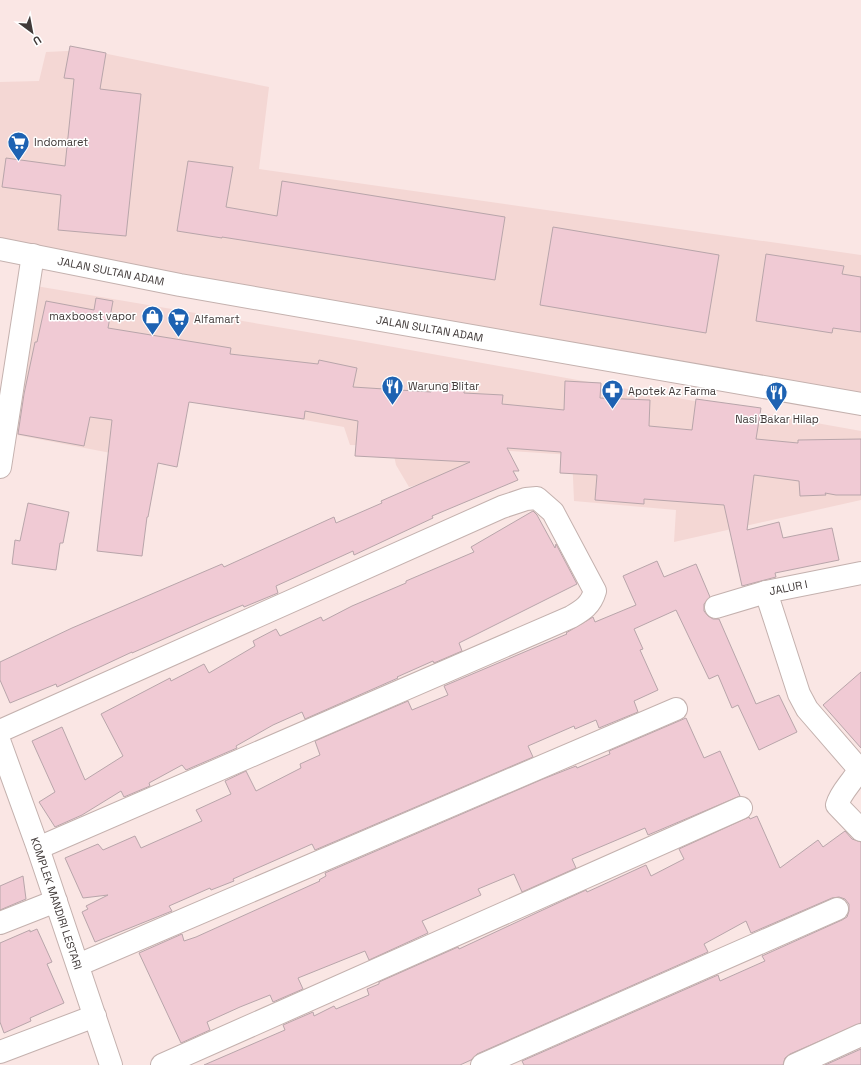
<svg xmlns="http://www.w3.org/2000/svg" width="861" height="1065" viewBox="0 0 861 1065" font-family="'Space Grotesk',sans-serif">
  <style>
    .built { fill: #f4d7d4 }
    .building { fill: #f0cad4; stroke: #b8a5aa }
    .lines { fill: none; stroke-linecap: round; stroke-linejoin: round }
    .minor-casing { stroke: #c4b1ae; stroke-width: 24 }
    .primary-casing { stroke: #c4b1ae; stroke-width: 24 }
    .minor { stroke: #fff; stroke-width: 22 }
    .primary { stroke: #fff; stroke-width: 22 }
    .labels { text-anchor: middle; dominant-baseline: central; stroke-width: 3; stroke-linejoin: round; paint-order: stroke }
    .poi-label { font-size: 11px; fill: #413a39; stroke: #fff; text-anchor: start }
    .street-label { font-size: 11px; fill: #413a39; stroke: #fff }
  </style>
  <rect width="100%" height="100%" fill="#fae6e4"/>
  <!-- built -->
  <g class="built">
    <path d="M88 50 269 87 259 169 861 255V396L0 241V82L39 81 46 52Z"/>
    <path d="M30 285 360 341 861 431V500L674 542 676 510 574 501 572 455 510 451 481 452V466L409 487 396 465 392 446 350 445 344 427 175 397 168 464 12 434Z"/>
  </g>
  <!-- building -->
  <g class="building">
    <path d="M70 46 106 53 100 89 141 94 126 236 58 230 61 195 2 187 6 158 65 166 74 79 64 78Z"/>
    <path d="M188 161 233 167 226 207 277 216 282 181 505 217 495 280 222 237V238L177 231Z"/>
    <path d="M553 227 719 255 706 333 540 305Z"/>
    <path d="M766 254 844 266 842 274 861 277V332L833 328 832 333 756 321Z"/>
    <path d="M96 298 113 301 108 328 231 348 230 354 318 364 319 360 357 368 353 387 431 392 432 383 464 384V393L503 395 502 404 564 410 565 381 601 383 600 398 650 400 649 426 692 430 696 399 761 408 756 439 798 443V440L861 439V495H836L825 493 826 495 800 496 799 481 754 475 747 530 779 522 783 538 832 528 839 560 775 573 776 577 742 586 724 505 644 499V504L595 500 597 475 560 473 561 452 507 448 519 471H513L518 480 432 516 433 518 354 555 353 551 276 586 278 593 244 607 243 605 207 620 132 653V652L57 687 56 684 10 703 0 680V662L72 628 222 564 224 567 334 517 336 523 382 503 381 501 470 462 355 456 358 421 305 411 304 419 189 402 177 467 158 463 148 517H147L142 556 97 551 112 420 90 417 84 446 18 434 24 394 35 342H37L46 301 94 310Z"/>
    <path d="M28 503 69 512 63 543H60L56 570 12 564 15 540 20 541Z"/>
    <path d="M533 511 537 515 555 548 556 544 577 584 459 643 462 651 434 663 433 661 397 677 398 678 305 719 302 712 273 725 236 746 237 748 186 770 182 765 149 783 150 786 124 797 121 791 82 815 55 827 39 802 55 792 32 741 62 727 85 780 123 756 101 714 170 678 171 681 204 664 209 673 255 646 253 641 276 629 280 636 321 617 323 621 352 606 406 583V581L474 552 471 547Z"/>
    <path d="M657 561 664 577 696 564 710 597 704 604V611L708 616 713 619H719L756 704 779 695 797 732 759 750 738 705 732 708 718 675 709 679 676 610 634 629 643 649 640 650 658 690 634 701 638 712 599 728 596 720 575 729 574 726 528 746 533 757 315 850 312 844 233 879 234 881 211 890 210 888 169 906 172 911 95 942 82 912 88 909 86 906 108 895 83 898 65 858 98 844 103 850 135 836 141 848 202 821 196 810 231 794 225 781 246 771 256 791 301 768 300 764 320 755 315 741 408 701 412 710 448 695 444 686 567 634 566 633 593 617 595 622 636 605 623 576Z"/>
    <path d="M861 672V748L823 705Z"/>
    <path d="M686 718 704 758 720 751 740 796 648 835 645 828 572 859 576 868 522 892 514 874 478 889 481 895 422 921 428 933 369 960 365 951 298 978 303 989 273 1002 270 995 240 1007 207 1022 210 1030 181 1043 139 953 182 934 184 941 196 937 320 881 319 880 326 876 325 873 543 779 576 766 577 768 610 754 609 751Z"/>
    <path d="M757 816 780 868 818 840 823 847 845 831 852 839 861 842V1023L790 1054 785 1058 783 1065H524L522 1061 718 975 720 981 765 961 762 956 842 920 847 917 849 911V904L845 899 839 897 832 898 751 933 746 921 704 944 708 952 477 1054 471 1060 460 1065H204L285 1030 283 1025 313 1012 314 1016 334 1006 336 1009 369 995 367 989 379 984V982L458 947 459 949 532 915 586 890 587 892 646 865 651 876 684 859 679 849 749 817 750 819Z"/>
    <path d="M23 876 26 899 0 910V886Z"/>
    <path d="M37 929 52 962 47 964 64 1003 30 1018 31 1021 4 1033 0 1022V943L30 930V932Z"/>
    <path d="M861 1049V1065H825Z"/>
  </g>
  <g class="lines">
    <defs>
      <g id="minor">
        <path d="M0 467 33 255"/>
        <path d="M766 592 799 694 807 709 859 769C853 782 841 791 837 805L861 830"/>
        <path id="s1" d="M716 607 766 592 861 573"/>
        <path d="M0 731 502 507 526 499 537 498 553 512 595 591C591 605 583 610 571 617L38 848"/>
        <path id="s2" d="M0 743 38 848 111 1065"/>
        <path d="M0 923 56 901"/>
        <path d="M78 965 676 709"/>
        <path d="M0 1052 95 1016"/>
        <path d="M162 1065 741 808"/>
        <path d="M482 1065 837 909"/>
        <path d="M795 1065 861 1035"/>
      </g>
      <g id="primary">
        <path id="s3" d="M0 249 180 285 861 404"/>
      </g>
    </defs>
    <!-- minor casing -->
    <use href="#minor" class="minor-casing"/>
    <!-- primary casing -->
    <use href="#primary" class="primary-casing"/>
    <!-- minor -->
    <use href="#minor" class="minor"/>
    <!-- primary -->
    <use href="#primary" class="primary"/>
  </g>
  <!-- icons -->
  <defs>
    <symbol id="supermarket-pin" viewBox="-11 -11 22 30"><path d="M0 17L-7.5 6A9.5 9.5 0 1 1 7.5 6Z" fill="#1d62b2" stroke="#fff"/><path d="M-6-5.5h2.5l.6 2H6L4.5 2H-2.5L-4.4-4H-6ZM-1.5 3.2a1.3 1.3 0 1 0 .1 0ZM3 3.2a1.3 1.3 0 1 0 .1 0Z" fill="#fff"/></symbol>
    <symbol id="shop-pin" viewBox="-11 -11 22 30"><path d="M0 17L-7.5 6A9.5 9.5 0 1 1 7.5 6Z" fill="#1d62b2" stroke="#fff"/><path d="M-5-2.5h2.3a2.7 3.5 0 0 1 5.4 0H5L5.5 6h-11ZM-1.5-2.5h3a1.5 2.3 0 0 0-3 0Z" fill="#fff"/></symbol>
    <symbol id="restaurant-pin" viewBox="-11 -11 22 30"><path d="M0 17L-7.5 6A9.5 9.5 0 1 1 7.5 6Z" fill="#1d62b2" stroke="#fff"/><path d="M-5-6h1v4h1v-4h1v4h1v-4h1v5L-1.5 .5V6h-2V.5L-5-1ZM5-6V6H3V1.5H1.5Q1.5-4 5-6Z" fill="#fff"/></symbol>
    <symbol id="pharmacy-pin" viewBox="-11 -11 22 30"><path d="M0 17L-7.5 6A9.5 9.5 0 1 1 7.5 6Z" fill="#1d62b2" stroke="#fff"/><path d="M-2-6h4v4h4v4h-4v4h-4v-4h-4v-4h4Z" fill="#fff"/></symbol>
  </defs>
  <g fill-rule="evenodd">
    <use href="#supermarket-pin" x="6" y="130" width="25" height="34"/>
    <use href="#shop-pin" x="140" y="304" width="25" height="34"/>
    <use href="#supermarket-pin" x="166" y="306" width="25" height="34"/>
    <use href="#restaurant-pin" x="380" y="374" width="25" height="34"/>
    <use href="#pharmacy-pin" x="600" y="378" width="25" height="34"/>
    <use href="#restaurant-pin" x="764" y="380" width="25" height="34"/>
  </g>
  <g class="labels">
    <!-- poi labels -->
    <g class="poi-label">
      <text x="34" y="142">Indomaret</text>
      <text x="136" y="316" text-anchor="end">maxboost vapor</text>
      <text x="194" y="319">Alfamart</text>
      <text x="408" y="386">Warung Blitar</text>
      <text x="628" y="391">Apotek Az Farma</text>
      <text x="777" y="419" text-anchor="middle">Nasi Bakar Hilap</text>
    </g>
    <!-- street labels -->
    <g class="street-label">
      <text stroke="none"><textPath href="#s3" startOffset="113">JALAN SULTAN ADAM</textPath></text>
      <text stroke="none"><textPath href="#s3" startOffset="437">JALAN SULTAN ADAM</textPath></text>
      <text stroke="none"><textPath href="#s1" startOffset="75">JALUR I</textPath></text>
      <text stroke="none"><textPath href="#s2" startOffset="170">KOMPLEK MANDIRI LESTARI</textPath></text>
    </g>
  </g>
  <!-- north arrow -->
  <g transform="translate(32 32) rotate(148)" stroke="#ffffff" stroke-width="3" paint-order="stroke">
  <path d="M0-3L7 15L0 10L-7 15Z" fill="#413a39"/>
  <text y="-6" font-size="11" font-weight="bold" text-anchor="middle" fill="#413a39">U</text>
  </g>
</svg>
